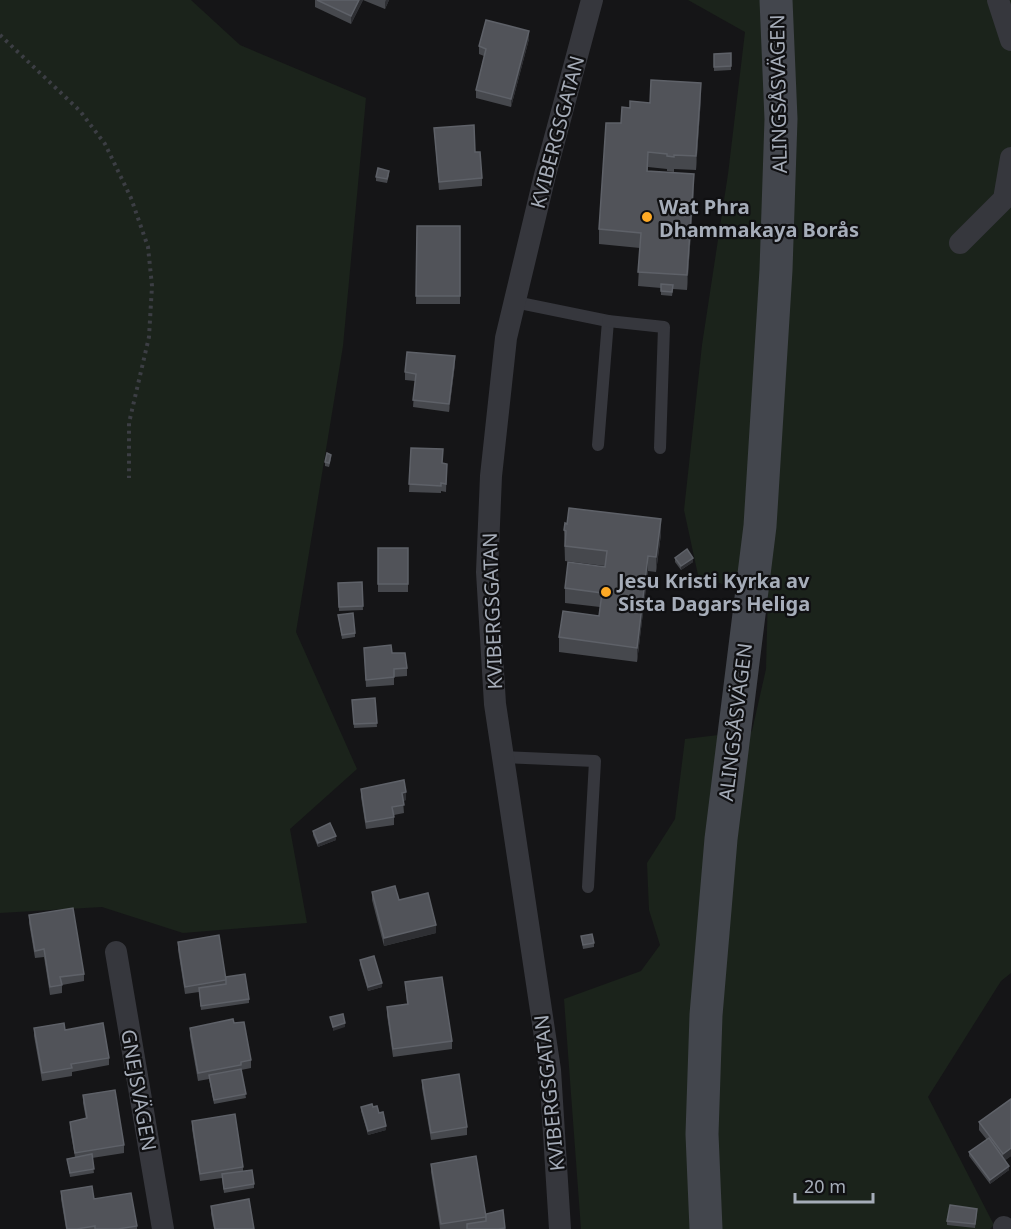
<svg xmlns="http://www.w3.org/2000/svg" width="1011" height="1229" viewBox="0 0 1011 1229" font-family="'Noto Sans',sans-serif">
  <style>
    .green { fill: #1b231b }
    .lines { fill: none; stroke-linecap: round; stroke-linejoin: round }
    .path { stroke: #3c3e44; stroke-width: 4; stroke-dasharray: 3 4.5; stroke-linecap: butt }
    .lane { stroke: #36373d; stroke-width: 12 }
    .street { stroke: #36373d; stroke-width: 22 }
    .secondary { stroke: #43464d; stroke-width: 33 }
    .wall { fill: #46484d }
    .shaded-wall { fill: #2e2f33 }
    .building { fill: #515359; stroke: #5e6168; stroke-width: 1.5 }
    .poi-dot { fill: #ffaa25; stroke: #101012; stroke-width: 2 }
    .labels { text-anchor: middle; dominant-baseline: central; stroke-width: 4.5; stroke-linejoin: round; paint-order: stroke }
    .street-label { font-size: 20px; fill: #a6adb9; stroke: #101012 }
    .poi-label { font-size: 20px; font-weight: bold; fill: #a6adb9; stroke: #101012; text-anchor: start }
  </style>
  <rect width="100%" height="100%" fill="#151517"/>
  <!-- green -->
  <g class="green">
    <path d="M0 0H191L240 45 366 98 343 346 296 632 357 769 290 829 307 923 183 933 102 907 0 913Z"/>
    <path d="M688 0H1011V973L1001 981 928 1097 994 1225 990 1229H581L564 999 641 971 660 945 649 910 647 863 675 819 685 739 752 731 766 669 768 592 722 584 698 575 684 510 702 345 728 174 745 32Z"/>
  </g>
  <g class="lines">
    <!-- path -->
    <path class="path" d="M0 35 80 111 105 144 131 198 148 247 152 286 149 337 129 423V478"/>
    <!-- lane -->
    <g class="lane">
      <path d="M515 302 608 321 598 445"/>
      <path d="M608 321 664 327 660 448"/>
      <path d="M503 757 595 761 588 887"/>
    </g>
    <!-- street -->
    <g class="street">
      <path d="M998 0 1011 40"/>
      <path d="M960 243 1004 199 1011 158"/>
      <path d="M116 952 163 1229"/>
      <path d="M1004 1227 1006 1229"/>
      <path d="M560 1229 550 1070 495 704 487 572 491 476 506 338 545 175 592 0"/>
    </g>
    <!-- secondary -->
    <path class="secondary" d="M706 1229 702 1134 706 1015 721 839 760 526 776 270 781 119 776 0"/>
  </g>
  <!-- wall -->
  <g class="wall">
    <path d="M315 0H363L351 24 315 7Z"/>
    <path d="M363 0H389L385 9Z"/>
    <path d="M529 39 511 107 476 98V90L484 56 479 54V46Z"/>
    <path d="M731 53V70L714 71V54Z"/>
    <path d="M701 98 696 170 674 169V172L667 171V169L648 167V171L694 189 687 290 673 289 672 296 661 295V288L638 286 640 248 599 244V229L621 123 630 108 650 103Z"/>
    <path d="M434 128 475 152 482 178V186L439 190Z"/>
    <path d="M389 175 387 183 376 181V177Z"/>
    <path d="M417 226H460V304H416Z"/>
    <path d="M455 364 449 412 413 407 415 381 405 380V372Z"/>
    <path d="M411 448 442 463 447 464 446 492 441 491V493L409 492Z"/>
    <path d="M331 459 329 467 325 466V462Z"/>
    <path d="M564 530 661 534 656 572 648 571 637 662 559 652V637L599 616 600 607 565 603V588L605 567V566L565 561Z"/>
    <rect x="378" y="548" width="30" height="44"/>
    <path d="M675 558 693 562 681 570 675 562Z"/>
    <path d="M362 582 363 610 339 611 338 583Z"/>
    <path d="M338 615 355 633V637L342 639Z"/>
    <path d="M364 648 392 653 407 668V676L394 677V685L366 687Z"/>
    <path d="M375 698 377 727 354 728 352 700Z"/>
    <path d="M361 789 406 800 403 801 404 813 394 815V825L366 829 361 797Z"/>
    <path d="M313 831 336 840 318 847 313 835Z"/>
    <path d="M372 892 399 900 436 933 384 946 372 900Z"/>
    <path d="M29 915 84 974V981L62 985V993L50 995 44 957 35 958 29 923Z"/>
    <path d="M581 936 594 943V947L583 949Z"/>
    <path d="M178 942 226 977 249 999V1003L201 1010 199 992 185 994 178 950Z"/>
    <path d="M360 960 382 987 368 991 360 964Z"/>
    <path d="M405 982 452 1041V1049L393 1057 387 1015V1007L407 1004Z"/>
    <path d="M234 1023 251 1060V1068L241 1070 246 1098 214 1104 209 1079 198 1081 190 1036V1028Z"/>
    <path d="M34 1028 65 1030 109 1058V1065L72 1072V1076L42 1081 34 1036Z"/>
    <path d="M422 1080 467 1127V1135L431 1140 422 1088Z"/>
    <path d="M83 1095 124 1145V1153L92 1158 94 1173 70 1177 67 1159 75 1157 70 1129V1122L86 1119 83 1103Z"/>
    <path d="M1011 1099V1156L1005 1160 1009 1170 990 1184 969 1156V1152L987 1140 979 1130V1122Z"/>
    <path d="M361 1107H373L379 1113 386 1130 368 1135 361 1111Z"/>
    <path d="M192 1121 243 1167V1171L254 1184V1188L224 1193 222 1178 200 1181 192 1129Z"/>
    <path d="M431 1164 486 1214 503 1210 505 1229H440L431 1172Z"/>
    <path d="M61 1191 94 1199 137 1226V1229H66L61 1199Z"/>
    <path d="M211 1206 254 1229H214L211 1214Z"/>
    <path d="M977 1213 975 1228 947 1225V1221Z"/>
  </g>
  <!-- shaded-wall -->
  <g class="shaded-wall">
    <path d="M359 0H363L351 24V16Z"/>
    <path d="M386 0H389L385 9V2Z"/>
    <path d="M529 31V39L511 107V99Z"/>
    <path d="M701 83V98L696 170V156Z"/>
    <path d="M694 174V189L687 290V275Z"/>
    <path d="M455 356V364L449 412V404Z"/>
    <path d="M661 519V534L656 572V557Z"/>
    <path d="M648 556V571L637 662V648Z"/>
    <path d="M693 558V562L681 570V566Z"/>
    <path d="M406 792V800L402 801V793Z"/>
    <path d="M336 836V840L318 847V843Z"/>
    <path d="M436 925V933L384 946V938Z"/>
    <path d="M382 983V987L368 991V987Z"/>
    <path d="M345 1023V1027L333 1031V1027Z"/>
    <path d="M386 1126V1130L368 1135V1131Z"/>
    <path d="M1011 1148V1156L1003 1162V1154Z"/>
    <path d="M1009 1166V1170L990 1184V1180Z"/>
  </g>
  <!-- building -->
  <g class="building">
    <path d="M317 0H359L351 16Z"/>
    <path d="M486 20 529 31 511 99 476 90 486 49 479 46Z"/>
    <path d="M731 53V66L714 67V54Z"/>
    <path d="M651 80 701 83 696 156 674 155V157L667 156V154L648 152 647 171 694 174 687 275 638 272 641 233 599 229 606 123H621L622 107 630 108V101L650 103Z"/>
    <path d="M474 125 475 152H480L482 178 439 182 434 128Z"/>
    <path d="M378 168 389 171 387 179 376 177Z"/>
    <path d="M417 226H460V296H416Z"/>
    <path d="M661 284 673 285 672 292 661 291Z"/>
    <path d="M407 352 455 356 449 404 413 400 416 374 405 372Z"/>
    <path d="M411 448 443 449 442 463 447 464 446 484 441 483V486L409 484Z"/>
    <path d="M327 453 331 455 329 463 325 462Z"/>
    <path d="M569 508 661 519 656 557 648 556 637 648 559 637 563 611 599 616 602 593 565 588 568 562 605 567 607 551 565 546 566 531 564 530 565 523 567 524Z"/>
    <rect x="378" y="548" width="30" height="36"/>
    <path d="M687 549 693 558 681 566 675 558Z"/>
    <path d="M362 582 363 606 339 607 338 583Z"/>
    <path d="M353 613 355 633 342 635 338 615Z"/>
    <path d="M391 645 392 653H405L407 668 394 669V677L366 680 364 648Z"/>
    <path d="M375 698 377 723 354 724 352 700Z"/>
    <path d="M404 780 406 792 402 793 404 805 392 807 394 817 366 822 361 789Z"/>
    <path d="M330 823 336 836 318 843 313 831Z"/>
    <path d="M395 886 399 900 428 893 436 925 384 938 372 892Z"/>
    <path d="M73 908 84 974 60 977 62 985 50 987 44 949 35 951 29 915Z"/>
    <path d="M592 934 594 943 583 945 581 936Z"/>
    <path d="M219 935 226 980 185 987 178 942Z"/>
    <path d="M374 956 382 983 368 987 360 960Z"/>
    <path d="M245 974 249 999 201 1006 199 988 226 984V977Z"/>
    <path d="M442 977 452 1041 393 1049 387 1007 408 1004 405 982Z"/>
    <path d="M343 1014 345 1023 333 1027 330 1017Z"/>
    <path d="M233 1019 234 1023 244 1022 251 1060 241 1062V1065L198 1073 190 1028Z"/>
    <path d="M64 1023 65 1030 103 1023 109 1058 71 1064 72 1068 42 1073 34 1028Z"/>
    <path d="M241 1069 246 1094 214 1100 209 1075Z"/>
    <path d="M459 1074 467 1127 431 1133 422 1080Z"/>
    <path d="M115 1090 124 1145 75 1153 70 1122 87 1118 83 1095Z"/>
    <path d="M1011 1099V1148L1003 1154 979 1122Z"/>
    <path d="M372 1104 373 1107 377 1106 379 1113 383 1112 386 1126 368 1131 361 1107Z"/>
    <path d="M235 1114 243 1167 200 1174 192 1121Z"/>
    <path d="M989 1138 1009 1166 990 1180 969 1152Z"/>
    <path d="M92 1154 94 1169 70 1173 67 1159Z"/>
    <path d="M476 1156 486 1217 441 1224 431 1164Z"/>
    <path d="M252 1170 254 1184 224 1189 222 1174Z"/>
    <path d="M92 1186 94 1199 131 1193 137 1226 118 1229H95V1226L77 1229H67L61 1191Z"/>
    <path d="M249 1199 254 1229H215L211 1206Z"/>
    <path d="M950 1205 977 1209 975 1224 947 1221Z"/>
    <path d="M503 1210 505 1228 498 1229H467V1224L486 1221V1214Z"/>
  </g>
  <!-- markers -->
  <g class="poi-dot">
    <circle cx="647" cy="217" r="6"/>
    <circle cx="606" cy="592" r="6"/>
  </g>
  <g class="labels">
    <!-- street labels -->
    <g class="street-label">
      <text transform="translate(778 94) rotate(-91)">ALINGSÅSVÄGEN</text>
      <text transform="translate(557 132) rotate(-75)">KVIBERGSGATAN</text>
      <text transform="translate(492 611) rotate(-92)">KVIBERGSGATAN</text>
      <text transform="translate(735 722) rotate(-83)">ALINGSÅSVÄGEN</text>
      <text transform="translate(139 1090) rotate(80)">GNEJSVÄGEN</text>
      <text transform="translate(549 1093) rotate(-96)">KVIBERGSGATAN</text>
    </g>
    <!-- poi labels -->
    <g class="poi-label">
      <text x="659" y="206">Wat Phra<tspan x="659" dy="23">Dhammakaya Borås</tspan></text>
      <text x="618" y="580">Jesu Kristi Kyrka av<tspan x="618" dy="23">Sista Dagars Heliga</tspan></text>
    </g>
  </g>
  <!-- scale -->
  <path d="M795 1193v9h78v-9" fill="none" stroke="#a6adb9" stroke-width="3"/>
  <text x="804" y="1193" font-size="18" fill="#a6adb9" stroke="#101012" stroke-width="4.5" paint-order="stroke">20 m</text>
</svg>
